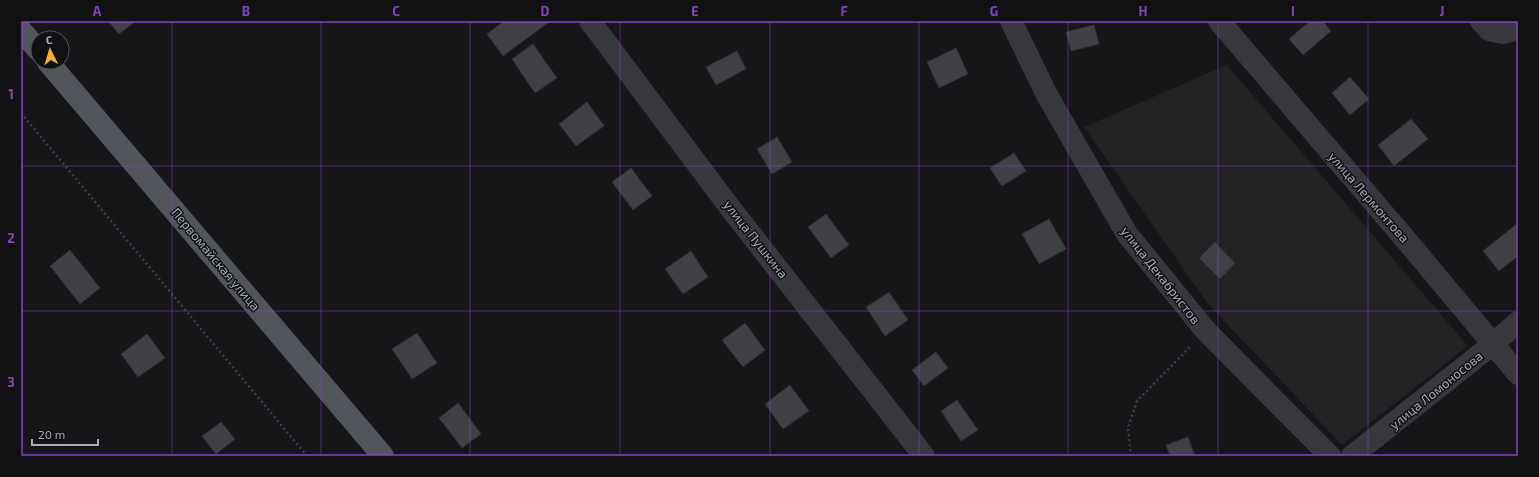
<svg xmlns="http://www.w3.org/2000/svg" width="1539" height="477" viewBox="0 0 1539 477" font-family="'Exo 2',sans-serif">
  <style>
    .built { fill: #222225 }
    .building { fill: #404145; stroke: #303034 }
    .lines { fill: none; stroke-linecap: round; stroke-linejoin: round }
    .path { stroke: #3d3f44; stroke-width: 2.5; stroke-dasharray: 2 3; stroke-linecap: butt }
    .minor { stroke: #37383d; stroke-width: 22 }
    .primary { stroke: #53555c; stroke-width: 22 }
    .grid { fill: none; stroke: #8446be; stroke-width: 1; stroke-opacity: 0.55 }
    .labels { text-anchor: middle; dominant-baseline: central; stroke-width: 3; stroke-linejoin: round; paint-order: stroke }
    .street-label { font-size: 13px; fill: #a8adb8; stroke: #111113 }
    .neatline { fill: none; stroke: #8446be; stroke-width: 1.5 }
    .grid-label { font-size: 13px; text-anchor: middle; font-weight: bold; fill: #8446be }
  </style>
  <rect width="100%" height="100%" fill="#161618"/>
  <!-- built -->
  <path class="built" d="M1227 65 1468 346 1342 445 1208 304 1084 127Z"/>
  <!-- building -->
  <g class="building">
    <path d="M108 21H136L119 34Z"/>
    <path d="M504 21H548L549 22 503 56 487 34Z"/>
    <path d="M1310 21H1323L1331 31 1303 55 1289 39Z"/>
    <path d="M1094 25 1099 44 1071 51 1066 32Z"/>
    <path d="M533 44 557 78 535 93 512 59Z"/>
    <path d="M956 48 968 74 939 88 927 62Z"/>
    <path d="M737 51 746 69 716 85 706 67Z"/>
    <path d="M1350 77 1369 99 1350 115 1332 93Z"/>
    <path d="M587 102 604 126 576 146 559 124Z"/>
    <path d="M1411 119 1428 139 1394 166 1378 145Z"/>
    <path d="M777 137 792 162 772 174 757 149Z"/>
    <path d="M1014 153 1026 171 1002 186 990 168Z"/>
    <path d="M631 168 652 196 633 210 612 182Z"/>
    <path d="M826 214 849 245 831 258 808 227Z"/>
    <path d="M1049 219 1066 249 1039 264 1022 234Z"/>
    <path d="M1518 223V256L1499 271 1483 251Z"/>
    <path d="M1215 242 1235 263 1220 279 1199 258Z"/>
    <path d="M70 250 100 288 80 304 50 266Z"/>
    <path d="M691 251 708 277 683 294 665 269Z"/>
    <path d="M889 292 908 320 885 336 866 307Z"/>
    <path d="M745 323 765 350 743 367 722 340Z"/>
    <path d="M417 333 437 363 412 379 392 349Z"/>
    <path d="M147 334 165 358 138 377 121 354Z"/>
    <path d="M936 352 948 368 924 386 912 370Z"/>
    <path d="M790 385 809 411 783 429 765 404Z"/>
    <path d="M957 400 978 430 961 441 941 411Z"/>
    <path d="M458 403 481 434 462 448 439 418Z"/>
    <path d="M221 422 235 439 216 454 202 436Z"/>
    <path d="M1188 437 1195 456H1170L1166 445Z"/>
  </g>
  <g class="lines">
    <!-- path -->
    <g class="path">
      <path d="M21 113 307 456"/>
      <path d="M1131 456 1128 428 1137 401 1190 347"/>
    </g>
    <!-- minor -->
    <g class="minor">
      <path d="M590 21 731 209 924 456"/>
      <path d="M1011 21 1047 95 1127 234 1206 331 1330 456"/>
      <path d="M1219 21 1412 247 1518 374"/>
      <path d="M1481 21 1489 30 1503 33 1518 29"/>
      <path d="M1352 456 1493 344 1518 322"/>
    </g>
    <!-- primary -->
    <g class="primary">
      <path d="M21 30 38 50"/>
      <path d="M48 62 383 456"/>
    </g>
  </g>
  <!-- grid -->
  <path class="grid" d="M172 21V456M321 21V456M470 21V456M620 21V456M770 21V456M919 21V456M1068 21V456M1218 21V456M1368 21V456M21 166H1518M21 311H1518"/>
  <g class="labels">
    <!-- street labels -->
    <g class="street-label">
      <text transform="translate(1369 197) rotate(49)">улица Лермонтова</text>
      <text transform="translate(756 239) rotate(52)">улица Пушкина</text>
      <text transform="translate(216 259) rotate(50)">Первомайская улица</text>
      <text transform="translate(1161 275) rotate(52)">улица Декабристов</text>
      <text transform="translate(1436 390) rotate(-39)">улица Ломоносова</text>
    </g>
  </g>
  <!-- border -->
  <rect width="1539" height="477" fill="none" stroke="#111113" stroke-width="44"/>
  <!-- north arrow -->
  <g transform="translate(50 50) rotate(355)"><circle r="19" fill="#111113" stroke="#4d4f55"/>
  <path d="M0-3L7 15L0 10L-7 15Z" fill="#f2b134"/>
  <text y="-6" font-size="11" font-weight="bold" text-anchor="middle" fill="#a8adb8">С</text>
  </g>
  <!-- scale -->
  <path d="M32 439v6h66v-6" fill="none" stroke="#a8adb8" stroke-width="2"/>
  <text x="38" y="439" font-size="12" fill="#a8adb8" stroke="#111113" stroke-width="3" paint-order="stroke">20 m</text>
  <rect x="22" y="22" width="1495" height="433" class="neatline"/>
  <g class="grid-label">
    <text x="97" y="16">A</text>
    <text x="246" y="16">B</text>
    <text x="396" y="16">C</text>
    <text x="545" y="16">D</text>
    <text x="695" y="16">E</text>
    <text x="844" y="16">F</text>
    <text x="994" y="16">G</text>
    <text x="1143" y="16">H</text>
    <text x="1293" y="16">I</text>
    <text x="1442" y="16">J</text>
    <text x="11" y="99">1</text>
    <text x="11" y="243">2</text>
    <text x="11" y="387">3</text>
  </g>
</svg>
